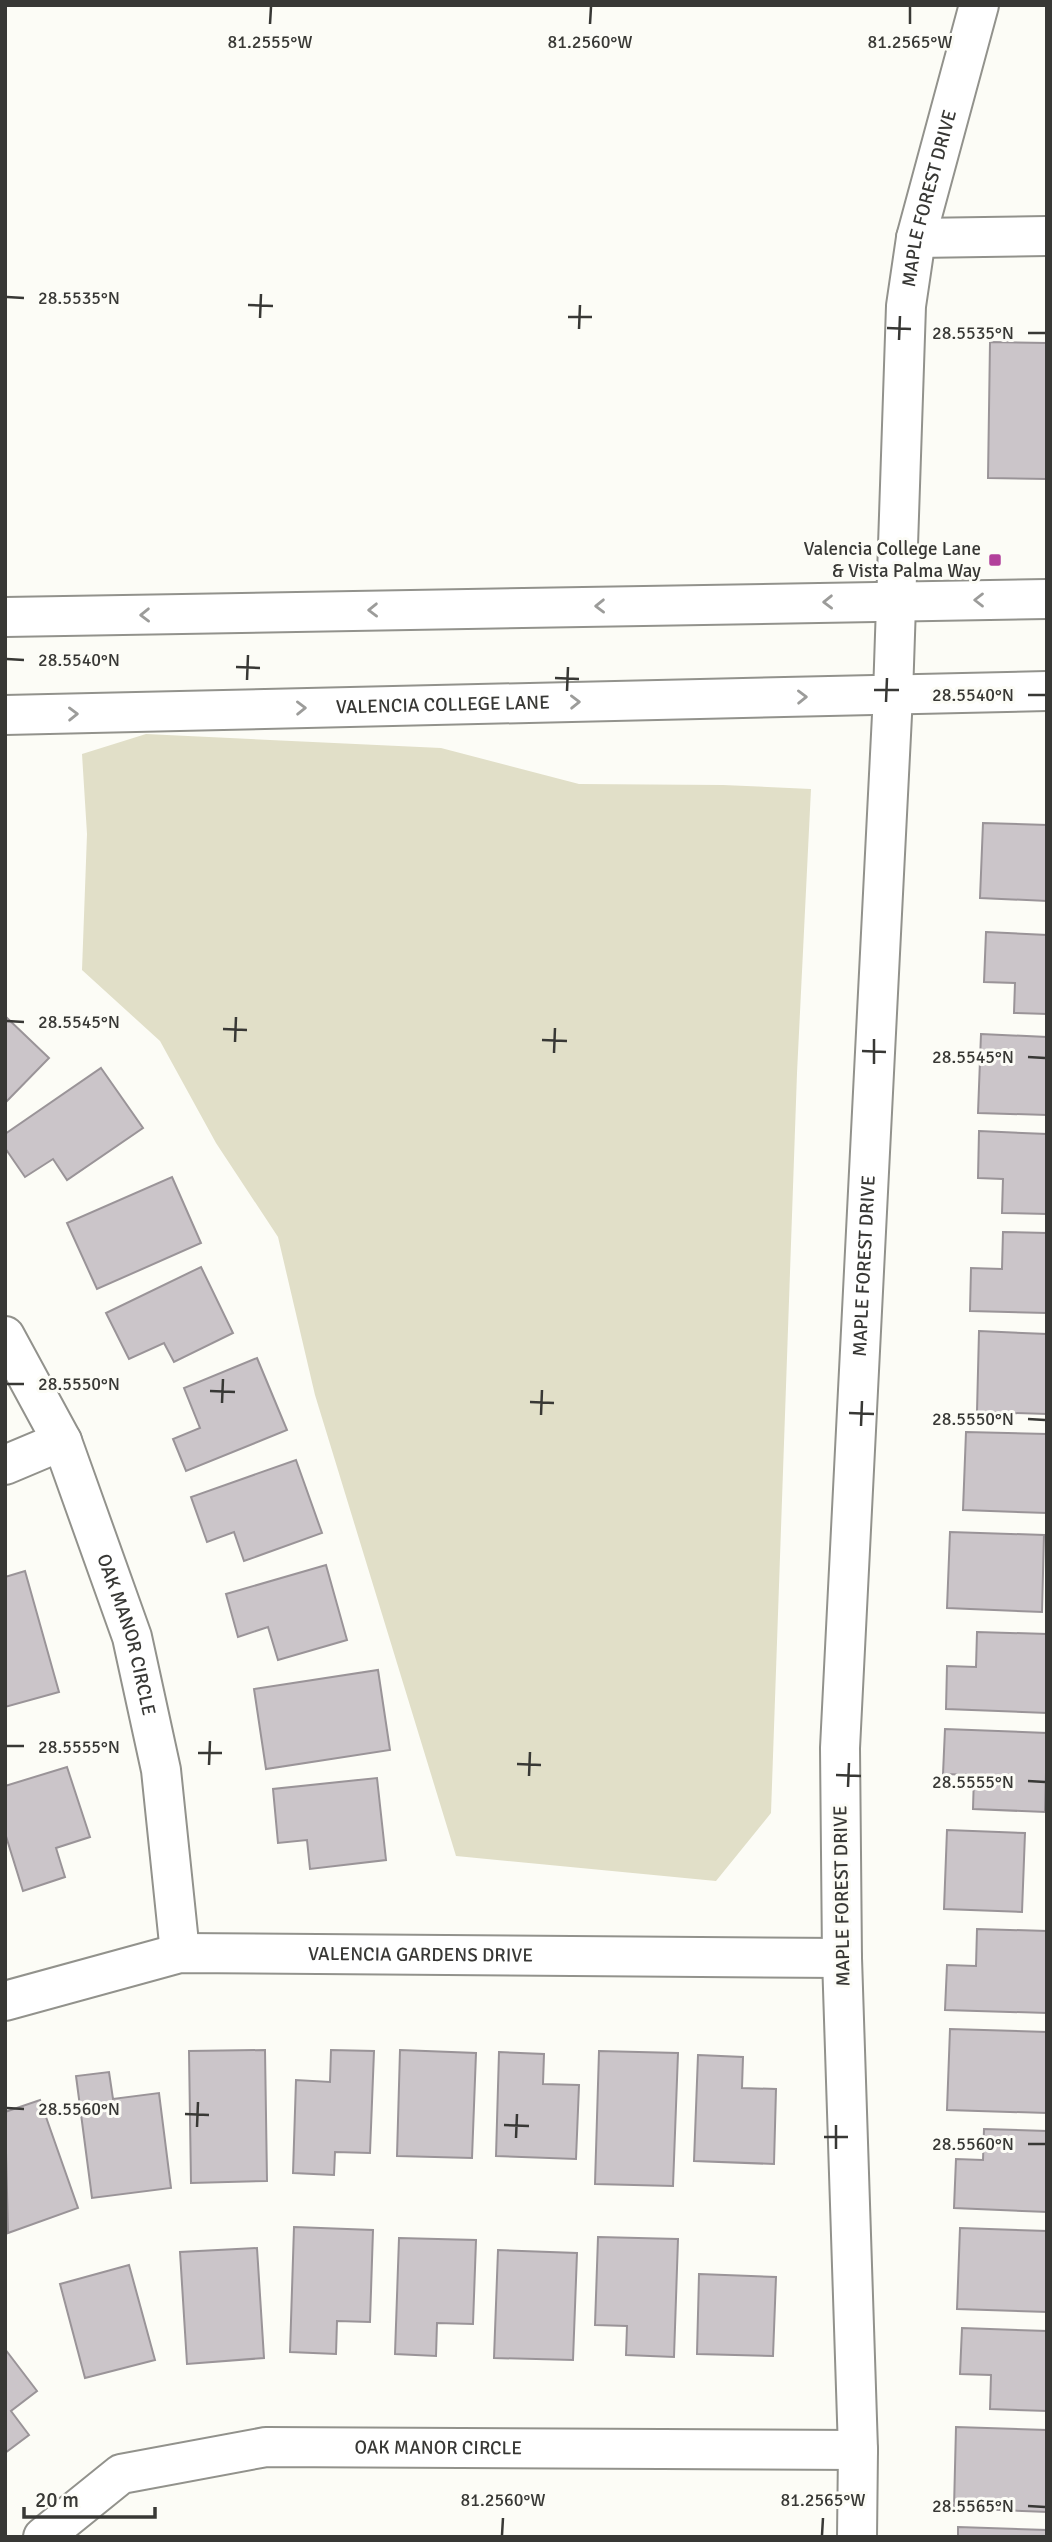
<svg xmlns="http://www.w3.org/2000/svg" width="1052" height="2542" viewBox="0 0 1052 2542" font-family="Signika,sans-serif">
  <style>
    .green { fill: #e1dfc8 }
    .building { fill: #cbc5c9; stroke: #9a9498; stroke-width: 2 }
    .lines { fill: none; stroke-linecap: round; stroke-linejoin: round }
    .minor-casing { stroke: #92928c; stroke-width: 42 }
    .minor { stroke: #fff; stroke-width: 38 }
    .oneway { stroke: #9c9c9a }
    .ticks { fill: none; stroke: #383835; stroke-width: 2.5 }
    .poi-dot { fill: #b2409b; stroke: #fcfcf6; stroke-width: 2.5 }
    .labels { text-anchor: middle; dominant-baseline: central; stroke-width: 6; stroke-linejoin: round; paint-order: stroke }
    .street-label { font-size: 19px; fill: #383835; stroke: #fcfcf6 }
    .poi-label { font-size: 19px; fill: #383835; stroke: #fcfcf6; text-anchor: end }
    .ticks-label { font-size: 18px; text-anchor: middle; fill: #383835; stroke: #fcfcf6; stroke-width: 6; stroke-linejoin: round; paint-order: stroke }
  </style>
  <rect width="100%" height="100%" fill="#fcfcf6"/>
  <!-- green -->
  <path class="green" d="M146 734 441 748 579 784 723 785 811 789 797 1073 771 1813 716 1881 456 1856 315 1395 278 1237 216 1143 160 1041 82 970 87 834 82 754Z"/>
  <!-- building -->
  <g class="building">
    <path d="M990 342 1047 343V479L988 478Z"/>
    <path d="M983 823 1047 825V901L980 898Z"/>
    <path d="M986 932 1047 935V1014L1014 1013 1015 983 984 982Z"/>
    <path d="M5 1016 49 1058 5 1103Z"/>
    <path d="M981 1034 1047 1037V1115L978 1113Z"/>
    <path d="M101 1068 143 1128 67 1180 53 1159 25 1177 5 1148V1134Z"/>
    <path d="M979 1131 1047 1134V1214L1002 1213 1003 1179 978 1178Z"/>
    <path d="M172 1177 201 1243 97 1289 67 1223Z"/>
    <path d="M1003 1232 1047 1233V1313L970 1311 971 1268 1002 1269Z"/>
    <path d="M201 1267 233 1333 174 1362 164 1343 129 1359 106 1313Z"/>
    <path d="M979 1331 1047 1334V1414L977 1412Z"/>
    <path d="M257 1358 287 1430 186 1471 173 1439 200 1428 184 1388Z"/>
    <path d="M966 1432 1047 1434V1513L963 1510Z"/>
    <path d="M296 1460 322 1533 244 1561 234 1532 207 1542 191 1497Z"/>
    <path d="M950 1532 1044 1535 1042 1612 947 1608Z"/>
    <path d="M326 1565 347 1640 278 1660 268 1627 238 1637 226 1594Z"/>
    <path d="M25 1571 59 1692 5 1707V1577Z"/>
    <path d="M977 1632 1047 1634V1713L946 1709 947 1666 976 1667Z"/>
    <path d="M378 1670 390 1750 266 1769 254 1689Z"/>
    <path d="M945 1729 1047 1733 1045 1812 973 1809 974 1775 943 1774Z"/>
    <path d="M67 1767 90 1837 56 1848 65 1877 23 1891 5 1833V1786Z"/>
    <path d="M377 1778 386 1860 310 1869 307 1840 278 1843 273 1789Z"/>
    <path d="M947 1830 1025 1833 1022 1912 944 1909Z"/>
    <path d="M977 1929 1047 1931V2013L945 2010 947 1965 976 1966Z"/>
    <path d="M950 2029 1047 2032V2113L947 2110Z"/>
    <path d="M265 2050 267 2181 191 2183 189 2051Z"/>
    <path d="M331 2050 374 2051 370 2153 335 2152 334 2175 293 2173 296 2080 330 2082Z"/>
    <path d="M400 2050 476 2053 472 2158 397 2156Z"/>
    <path d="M599 2051 678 2053 673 2186 595 2184Z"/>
    <path d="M499 2052 544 2054 543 2084 579 2085 576 2159 496 2156Z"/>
    <path d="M698 2055 743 2057 742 2088 776 2089 774 2164 694 2161Z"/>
    <path d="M109 2072 113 2099 159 2093 171 2188 92 2198 76 2076Z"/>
    <path d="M40 2100 78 2208 8 2233 5 2112Z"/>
    <path d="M984 2129 1047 2131V2212L954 2208 956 2159 983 2160Z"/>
    <path d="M294 2227 373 2230 370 2322 337 2321 336 2354 290 2352Z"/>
    <path d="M960 2228 1047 2231V2312L957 2309Z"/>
    <path d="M598 2237 678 2239 674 2357 626 2355 627 2326 595 2325Z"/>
    <path d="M399 2238 476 2240 473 2324 437 2323 436 2356 395 2354Z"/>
    <path d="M257 2248 264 2358 187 2364 180 2252Z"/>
    <path d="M498 2250 577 2253 573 2360 494 2358Z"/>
    <path d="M129 2265 155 2360 85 2378 60 2284Z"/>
    <path d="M699 2274 776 2277 773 2356 697 2354Z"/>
    <path d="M962 2328 1047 2331V2411L990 2409 991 2375 960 2374Z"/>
    <path d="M5 2349 37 2391 11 2411 29 2435 5 2453Z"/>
    <path d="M956 2427 1047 2430V2512L954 2508Z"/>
    <path d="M958 2527 1047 2530V2537H958Z"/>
  </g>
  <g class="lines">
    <defs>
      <g id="minor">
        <path d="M916 238 1047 236"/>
        <path d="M5 617 1047 599"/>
        <path id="s1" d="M5 715 1047 691"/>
        <path id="s2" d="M5 1336 62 1441 132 1637 161 1770 180 1953"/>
        <path d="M5 1465 62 1441"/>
        <path id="s3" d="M5 2001 180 1953 842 1958"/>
        <path id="s4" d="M43 2537 121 2474 266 2447 858 2450"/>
        <path id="s5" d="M857 2537 858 2450 842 1958 840 1748 893 695 906 306 916 238 979 5"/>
      </g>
    </defs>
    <!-- minor casing -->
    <use href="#minor" class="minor-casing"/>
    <!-- minor -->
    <use href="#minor" class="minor"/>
  </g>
  <!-- one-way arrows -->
  <defs><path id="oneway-chevron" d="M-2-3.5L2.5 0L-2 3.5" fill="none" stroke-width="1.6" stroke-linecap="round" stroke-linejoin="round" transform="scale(1.75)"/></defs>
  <g class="oneway">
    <use href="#oneway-chevron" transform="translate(979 600) rotate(180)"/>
    <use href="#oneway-chevron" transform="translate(828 602) rotate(179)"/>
    <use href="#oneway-chevron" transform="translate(600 606) rotate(179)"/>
    <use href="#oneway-chevron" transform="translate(373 610) rotate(179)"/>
    <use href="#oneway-chevron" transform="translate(145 615) rotate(179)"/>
    <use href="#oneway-chevron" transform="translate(802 697) rotate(-1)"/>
    <use href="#oneway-chevron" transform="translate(575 702) rotate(-1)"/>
    <use href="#oneway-chevron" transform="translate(301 708) rotate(-1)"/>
    <use href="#oneway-chevron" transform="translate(73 714) rotate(-1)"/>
  </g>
  <!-- ticks -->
  <path class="ticks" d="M270 24 271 7M590 24 591 7M910 24V7M7 297 24 298M248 305 273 306M568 317H592M260 318 261 294M887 328 911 329M579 329 580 305M1028 333H1045M899 340 900 316M7 659 24 660M236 667 260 668M555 678 579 679M247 680 248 655M874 690H899M567 691 568 667M1028 695H1045M886 702 887 678M7 1021 24 1022M223 1029 247 1030M542 1040 567 1041M235 1042 236 1017M862 1051 886 1052M554 1053 555 1028M1028 1057 1045 1058M874 1064V1039M7 1384H24M210 1391 235 1392M530 1402 554 1403M222 1403 223 1379M849 1413 874 1414M541 1415 542 1390M1028 1419 1045 1420M861 1426 862 1401M7 1746H24M198 1753H222M517 1764 541 1765M209 1765 210 1741M836 1775 861 1776M529 1776 530 1752M1028 1781 1045 1782M848 1787 849 1763M7 2108 24 2109M185 2114 209 2115M504 2125 529 2126M197 2127 198 2102M824 2137H848M516 2138 517 2114M1028 2144H1045M836 2149V2125M1028 2506 1045 2507M502 2535 503 2518M822 2535 823 2518"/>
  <!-- markers -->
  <rect class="poi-dot" x="988" y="553" width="14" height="14" rx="3.5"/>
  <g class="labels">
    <!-- street labels -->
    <g class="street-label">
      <text stroke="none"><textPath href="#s5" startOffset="2343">MAPLE FOREST DRIVE</textPath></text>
      <text stroke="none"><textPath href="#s1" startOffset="438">VALENCIA COLLEGE LANE</textPath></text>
      <text stroke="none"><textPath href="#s5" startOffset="1272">MAPLE FOREST DRIVE</textPath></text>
      <text stroke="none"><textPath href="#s2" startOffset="324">OAK MANOR CIRCLE</textPath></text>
      <text transform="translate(842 1896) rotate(-91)">MAPLE FOREST DRIVE</text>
      <text stroke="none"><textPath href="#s3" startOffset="422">VALENCIA GARDENS DRIVE</textPath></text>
      <text stroke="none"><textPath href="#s4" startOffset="420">OAK MANOR CIRCLE</textPath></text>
    </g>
    <!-- poi labels -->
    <g class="poi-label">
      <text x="981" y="549">Valencia College Lane<tspan x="981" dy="22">&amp; Vista Palma Way</tspan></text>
    </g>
  </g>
  <g class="ticks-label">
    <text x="270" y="48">81.2555°W</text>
    <text x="590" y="48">81.2560°W</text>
    <text x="910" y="48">81.2565°W</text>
    <text x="79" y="304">28.5535°N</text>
    <text x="973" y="339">28.5535°N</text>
    <text x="79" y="666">28.5540°N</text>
    <text x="973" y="701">28.5540°N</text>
    <text x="79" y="1028">28.5545°N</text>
    <text x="973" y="1063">28.5545°N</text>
    <text x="79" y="1390">28.5550°N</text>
    <text x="973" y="1425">28.5550°N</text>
    <text x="79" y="1753">28.5555°N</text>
    <text x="973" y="1788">28.5555°N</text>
    <text x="79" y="2115">28.5560°N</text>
    <text x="973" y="2150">28.5560°N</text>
    <text x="503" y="2506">81.2560°W</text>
    <text x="823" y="2506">81.2565°W</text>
    <text x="973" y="2512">28.5565°N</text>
  </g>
  <!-- border -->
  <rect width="1052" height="2542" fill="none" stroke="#383835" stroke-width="14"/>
  <!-- scale -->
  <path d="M24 2507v10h131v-10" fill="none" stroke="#383835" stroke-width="3.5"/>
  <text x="35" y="2507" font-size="21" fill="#383835" stroke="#fcfcf6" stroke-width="5" paint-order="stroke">20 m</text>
</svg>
